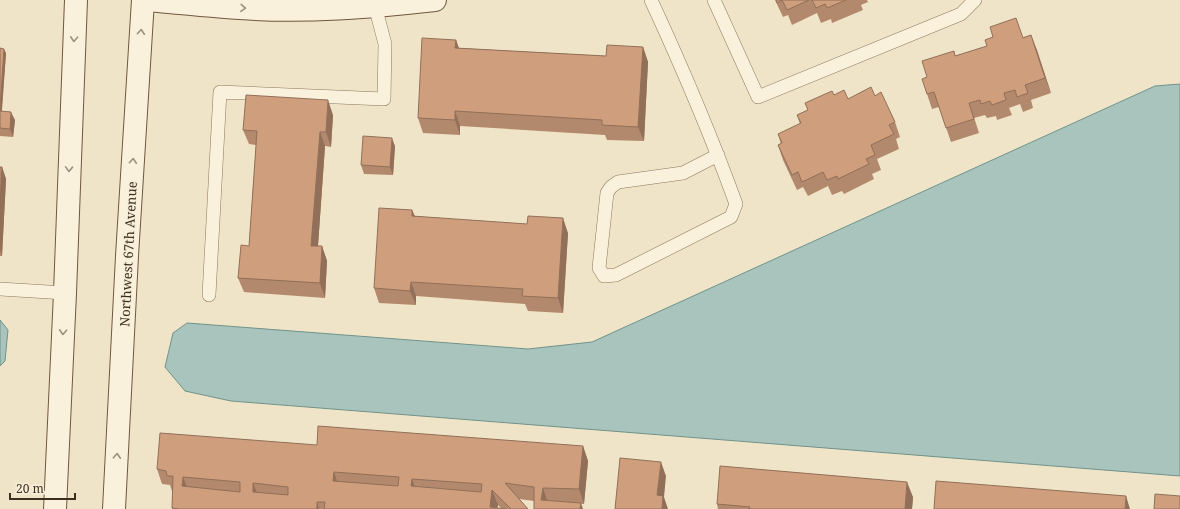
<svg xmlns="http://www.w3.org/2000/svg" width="1180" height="509" viewBox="0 0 1180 509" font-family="'Noto Serif',serif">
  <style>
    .water { fill: #a9c4bc; stroke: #6f938a }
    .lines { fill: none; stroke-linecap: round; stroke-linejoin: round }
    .lane-casing { stroke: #8d765c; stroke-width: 14 }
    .secondary-casing { stroke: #6f573f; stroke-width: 24 }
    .lane { stroke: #faf1dc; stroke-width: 13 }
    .secondary { stroke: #faf1dc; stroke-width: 22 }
    .wall { fill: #b2896c; fill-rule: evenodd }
    .shaded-wall { fill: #916f58 }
    .building { fill: #cf9f7d; stroke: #916f58; fill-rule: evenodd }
    .oneway { stroke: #9c907e }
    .labels { text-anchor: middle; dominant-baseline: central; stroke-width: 3; stroke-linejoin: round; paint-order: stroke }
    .street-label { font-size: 13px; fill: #3d2e20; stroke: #f7eed8 }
  </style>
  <rect width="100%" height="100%" fill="#f0e4c8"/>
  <!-- water -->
  <g class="water">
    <path d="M1180 84V476L231 401 185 391 165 367 173 333 187 323 528 349 592 342 1155 86Z"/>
    <path d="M0 320 8 330 5 361 0 366Z"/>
  </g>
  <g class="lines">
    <defs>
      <g id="lane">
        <path d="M651 0C682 67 711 135 736 204L731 217 616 275 604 276 599 268 607 193 611 187 618 182 683 173 718 155"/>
        <path d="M714 0 758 97 961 14 975 0"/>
        <path d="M0 289 65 293"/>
        <path d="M209 295 220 92 384 99 385 44 375 6"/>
      </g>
      <g id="secondary">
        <path d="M149 0C179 3 210 6 240 8 305 13 371 7 435 0"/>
        <path d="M55 509 65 293 76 0"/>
        <path d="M114 509 127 256 143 0"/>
      </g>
    </defs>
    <!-- lane casing -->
    <use href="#lane" class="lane-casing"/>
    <!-- secondary casing -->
    <use href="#secondary" class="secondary-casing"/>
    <!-- lane -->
    <use href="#lane" class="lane"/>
    <!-- secondary -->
    <use href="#secondary" class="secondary"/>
  </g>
  <!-- wall -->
  <g class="wall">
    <path d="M775 0H867L868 2 861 5 863 10 832 23 831 19 821 23 817 13 792 25 788 15 783 17Z"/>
    <path d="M1031 35 1051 93 1031 100 1033 108 1023 112 1020 104 1009 108 1012 115 997 120 996 116 987 118 985 115 974 118 979 133 951 142 939 107 932 109 927 94V77L955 56Z"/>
    <path d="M456 40 459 48 606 56 643 47 648 62 644 141 607 140 605 135 460 126V135L423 133 418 118Z"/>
    <path d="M0 48 6 53 2 111 15 120 13 137 0 136V137Z"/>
    <path d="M834 95 848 99 875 96 895 122 900 137 896 139 899 149 877 159 881 170 872 174 874 179 844 194 842 191 832 195 828 186 808 196 803 187 797 190 783 160 778 145 781 144 778 134 800 124 797 115 808 110 805 103Z"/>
    <path d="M333 115 331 147 325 146 318 246H322L327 261 325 298 244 292 238 278 249 246 256 145 249 144 243 130Z"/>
    <path d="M395 146 393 175 364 174 361 165Z"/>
    <path d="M0 167H2L6 179 2 256H0Z"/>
    <path d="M412 210 415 216 568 233 563 313 528 311 525 304 416 296V305L379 303 374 288Z"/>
    <path d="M317 445 583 446 588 461 584 504 534 501 519 499 528 509H172V491L170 485 162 484 157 469ZM498 505 501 508H497Z"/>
    <path d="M913 497 912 509H718L717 504Z"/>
  </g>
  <!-- shaded-wall -->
  <g class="shaded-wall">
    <path d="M1031 35 1037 50 1051 93 1045 78Z"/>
    <path d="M456 40 461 55 455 48Z"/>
    <path d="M643 47 648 62 644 141 638 127Z"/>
    <path d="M4 49 6 53 1 119 0 110Z"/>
    <path d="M328 100 333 115 331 147 326 132Z"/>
    <path d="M969 103 979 133 974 119Z"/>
    <path d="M455 111 460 126V135L455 120Z"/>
    <path d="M11 112 15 120 13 137 10 129Z"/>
    <path d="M320 132 325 146 317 260 311 246Z"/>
    <path d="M392 138 395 146 393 175 390 167Z"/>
    <path d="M2 167 6 179 2 256 0 250V204Z"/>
    <path d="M412 210 418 225 412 216Z"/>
    <path d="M563 218 568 233 563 313 558 298Z"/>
    <path d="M322 246 327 261 325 298 320 283Z"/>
    <path d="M411 282 416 296V305L410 291Z"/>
    <path d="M583 446 588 461 584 504 579 489Z"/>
    <path d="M661 462 666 476 664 497 668 509H662L657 495Z"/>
    <path d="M334 472 339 487 333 481Z"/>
    <path d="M183 477 189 492 182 486Z"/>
    <path d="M412 479 417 493 411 486Z"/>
    <path d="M907 482 913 497 912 509H905Z"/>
    <path d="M253 483 259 498 253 492Z"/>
    <path d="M543 488 548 503 541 500Z"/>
    <path d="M492 490 498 505 497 509 490 507Z"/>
    <path d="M1126 496 1130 509H1125Z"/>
    <path d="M317 502 319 509H317Z"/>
    <path d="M581 503 583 509H580Z"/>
  </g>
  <!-- building -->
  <g class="building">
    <path d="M776 0H809L787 10 782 0 777 3Z"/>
    <path d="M812 0H846L827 8 825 4 816 8Z"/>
    <path d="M1016 18 1023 38 1031 35 1045 78 1025 85 1028 93 1017 97 1015 90 1004 93 1006 100 992 105 990 101 981 104 980 100 969 103 974 119 946 128 934 92 927 94 922 79 927 77 922 61 954 51 955 56 987 46 985 40 993 37 990 27Z"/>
    <path d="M422 38 456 40 455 48 606 56 607 45 643 47 638 127 602 125V120L455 111V120L418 118Z"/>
    <path d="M0 48 4 49 0 110Z"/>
    <path d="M871 87 875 96 881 92 895 122 889 125 894 134 871 145 875 155 866 159 869 164 838 179 837 176 827 180 823 172 802 182 798 172 792 175 778 145 782 143 778 134 801 123 797 115 808 110 805 103 832 91 834 95 844 90 848 99Z"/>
    <path d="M246 95 328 100 326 132H320L311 246H322L320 283 238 278 241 245 249 246 257 131 243 130Z"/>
    <path d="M0 111 11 112 10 129 0 128Z"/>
    <path d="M363 136 392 138 390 167 361 165Z"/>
    <path d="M0 167H2L0 204Z"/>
    <path d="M379 208 412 210V216L527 224 528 216 563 218 558 298 522 296 523 289 411 282 410 291 374 288Z"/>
    <path d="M318 426 583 446 579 489 543 488 541 500 581 503 580 509H534V487L505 483 528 509H511L492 490 490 507 506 509H324L325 502H317V509H179L172 508 173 476H167L166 471 157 469 160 433 317 445ZM334 472 399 477 398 486 333 481ZM183 477 240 482V492L182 486ZM412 479 482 484 481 492 411 486ZM253 483 288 487V495L253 492Z"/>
    <path d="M620 458 661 462 657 495 663 496 662 509H615Z"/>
    <path d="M720 466 907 482 905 509H749L750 507 717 504Z"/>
    <path d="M936 481 1126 496 1125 509H934Z"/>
    <path d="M1155 494 1180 496V509H1154Z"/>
  </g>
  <!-- one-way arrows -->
  <defs><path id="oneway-chevron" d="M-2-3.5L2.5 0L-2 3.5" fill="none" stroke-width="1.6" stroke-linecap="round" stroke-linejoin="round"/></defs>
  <g class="oneway">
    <use href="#oneway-chevron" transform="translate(243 8) rotate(2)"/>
    <use href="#oneway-chevron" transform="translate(141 32) rotate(-86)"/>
    <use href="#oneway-chevron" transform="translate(74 39) rotate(93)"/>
    <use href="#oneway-chevron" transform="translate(133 161) rotate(-86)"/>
    <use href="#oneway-chevron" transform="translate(69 169) rotate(92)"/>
    <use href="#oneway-chevron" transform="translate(63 332) rotate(93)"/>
    <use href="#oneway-chevron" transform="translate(117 456) rotate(-87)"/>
  </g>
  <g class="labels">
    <!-- street labels -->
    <g class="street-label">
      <text transform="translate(128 254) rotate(-87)">Northwest 67th Avenue</text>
    </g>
  </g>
  <!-- scale -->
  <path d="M10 493v6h65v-6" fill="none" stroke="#3d2e20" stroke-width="2"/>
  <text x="16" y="493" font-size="12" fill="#3d2e20" stroke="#f7eed8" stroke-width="3" paint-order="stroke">20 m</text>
</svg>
